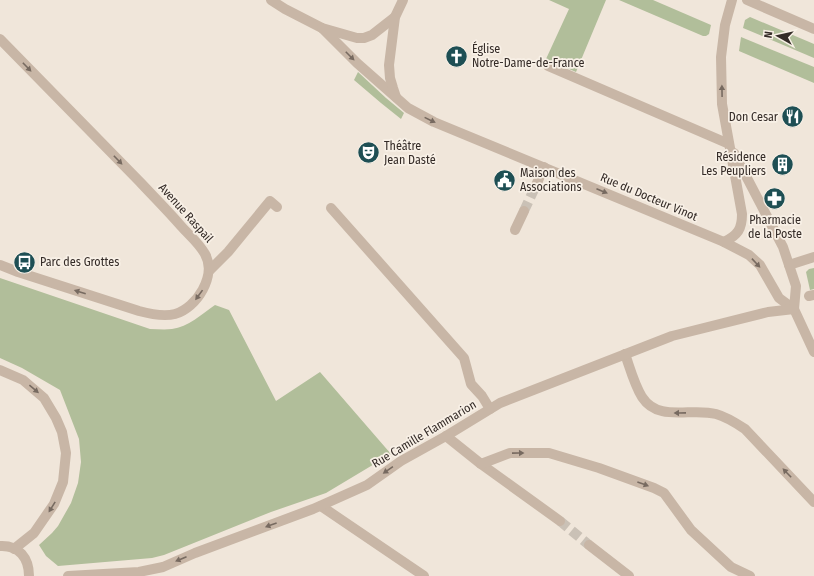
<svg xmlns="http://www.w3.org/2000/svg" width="814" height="576" viewBox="0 0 814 576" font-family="'Fira Sans Condensed',sans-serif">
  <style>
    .green { fill: #b1be9a }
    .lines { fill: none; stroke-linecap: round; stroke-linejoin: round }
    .minor-tunnel { stroke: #cac1b6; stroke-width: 10; stroke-dasharray: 10 5; stroke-linecap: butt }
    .minor { stroke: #c8b6a6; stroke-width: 10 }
    .oneway { fill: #776a60 }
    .labels { text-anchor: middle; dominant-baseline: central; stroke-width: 3.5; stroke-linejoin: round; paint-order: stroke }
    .poi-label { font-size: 12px; fill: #342b27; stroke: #f8f0e6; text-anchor: start }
    .street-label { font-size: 12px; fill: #342b27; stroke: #f8f0e6 }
  </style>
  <rect width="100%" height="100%" fill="#f0e6da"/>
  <!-- green -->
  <g class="green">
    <path d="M549 0H606L576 72 546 59 569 9Z"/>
    <path d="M619 0H653L711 25 709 34 706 36H703Z"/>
    <path d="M750 17 814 44V58L743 28 745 20Z"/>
    <path d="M741 37 814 67V83L739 51Z"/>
    <path d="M358 72 386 98 404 113 401 119 381 103 354 80Z"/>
    <path d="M814 268V289L810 290 806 272 809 269Z"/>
    <path d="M0 278 150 329C157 329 164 330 172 329 188 327 202 314 215 305L229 310 276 401 320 372 391 454 326 493 271 512 164 555 152 558 58 566 46 556 39 545 52 533 58 526 71 503 78 483 81 462 79 439 60 390 22 368 0 358Z"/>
  </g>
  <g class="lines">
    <!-- minor-tunnel -->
    <g class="minor-tunnel">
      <path d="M524 211 537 183"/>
      <path d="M560 521 589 545"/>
    </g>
    <!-- minor -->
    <g class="minor">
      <path d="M271 0 285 9 322 28 357 38H364L372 35 395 17"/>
      <path d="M747 0 814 29"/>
      <path d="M322 28 357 63 408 108 434 122 724 242 749 255 760 265 779 298 794 309"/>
      <path d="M0 39C47 87 93 134 140 182 154 197 168 211 181 226 189 235 199 243 205 254 217 275 197 308 175 314 163 317 150 314 139 311L18 272 0 265"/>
      <path d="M548 66 729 144"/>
      <path d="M396 97 393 88 390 78 389 65 395 17 403 0"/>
      <path d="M734 153 783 247 796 286 794 309"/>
      <path d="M537 183 544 167"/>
      <path d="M331 208 464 358 471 384 482 396 490 409"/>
      <path d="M515 230 524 211"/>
      <path d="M724 242C738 235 742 229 742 214L722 104 721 57 725 25 732 0"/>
      <path d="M789 265 814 257"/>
      <path d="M209 271 228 252 270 201 277 207"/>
      <path d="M809 296 814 295"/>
      <path d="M794 309 814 352"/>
      <path d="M625 354C630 368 634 384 642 397 659 423 691 407 716 414 727 417 736 423 745 429L814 502"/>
      <path d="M0 370 23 380 44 398 56 418 62 432 66 453 63 482 54 504 34 533 14 549"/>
      <path d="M446 436 481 464 560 521"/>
      <path d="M481 464 510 453H549L599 468 654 488 664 493 691 530 731 567 750 576"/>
      <path d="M321 506 424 576"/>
      <path d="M589 545 629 576"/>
      <path d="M0 546C19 545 29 558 29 576"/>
      <path d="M68 576 139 572 163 567 195 553 313 509 367 485 401 461 446 436 500 403 672 336 768 312 794 309"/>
    </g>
  </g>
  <!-- one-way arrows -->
  <defs><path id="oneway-solid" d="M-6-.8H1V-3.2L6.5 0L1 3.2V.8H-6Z"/></defs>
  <g class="oneway">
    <use href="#oneway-solid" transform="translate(350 56) rotate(45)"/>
    <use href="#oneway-solid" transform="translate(27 67) rotate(46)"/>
    <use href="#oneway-solid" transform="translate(722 91) rotate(-91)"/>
    <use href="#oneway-solid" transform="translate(430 120) rotate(26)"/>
    <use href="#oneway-solid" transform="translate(118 160) rotate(46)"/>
    <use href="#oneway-solid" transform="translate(602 191) rotate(23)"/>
    <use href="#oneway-solid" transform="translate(756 263) rotate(47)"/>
    <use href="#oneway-solid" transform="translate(80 292) rotate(-163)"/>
    <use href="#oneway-solid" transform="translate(199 295) rotate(126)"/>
    <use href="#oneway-solid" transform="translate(34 389) rotate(40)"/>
    <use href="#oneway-solid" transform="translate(680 413) rotate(179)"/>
    <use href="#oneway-solid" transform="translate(518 453) rotate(-1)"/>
    <use href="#oneway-solid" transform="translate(388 470) rotate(145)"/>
    <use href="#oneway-solid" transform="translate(787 473) rotate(-134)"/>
    <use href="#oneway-solid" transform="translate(643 484) rotate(20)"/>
    <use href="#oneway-solid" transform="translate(52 507) rotate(122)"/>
    <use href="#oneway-solid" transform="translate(271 525) rotate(160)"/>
    <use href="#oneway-solid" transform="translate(181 559) rotate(157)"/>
  </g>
  <!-- icons -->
  <defs>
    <symbol id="church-disc" viewBox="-11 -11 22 22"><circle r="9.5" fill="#1e4f54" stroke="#f8f0e6"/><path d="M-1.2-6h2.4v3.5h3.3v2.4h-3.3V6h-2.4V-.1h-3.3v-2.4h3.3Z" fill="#fff"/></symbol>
    <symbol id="restaurant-disc" viewBox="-11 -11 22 22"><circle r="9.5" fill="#1e4f54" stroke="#f8f0e6"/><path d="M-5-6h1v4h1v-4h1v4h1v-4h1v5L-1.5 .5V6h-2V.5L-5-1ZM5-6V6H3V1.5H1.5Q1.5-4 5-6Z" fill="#fff"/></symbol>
    <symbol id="theatre-disc" viewBox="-11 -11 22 22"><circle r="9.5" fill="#1e4f54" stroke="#f8f0e6"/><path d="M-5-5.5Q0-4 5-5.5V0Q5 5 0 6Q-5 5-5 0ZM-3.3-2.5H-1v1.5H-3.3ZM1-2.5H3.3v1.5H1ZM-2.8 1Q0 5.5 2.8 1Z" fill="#fff"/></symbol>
    <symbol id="building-disc" viewBox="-11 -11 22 22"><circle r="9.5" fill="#1e4f54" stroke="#f8f0e6"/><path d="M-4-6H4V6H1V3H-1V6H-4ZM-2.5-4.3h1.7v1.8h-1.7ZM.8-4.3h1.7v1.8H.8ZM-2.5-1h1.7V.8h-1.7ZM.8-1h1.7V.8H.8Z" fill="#fff"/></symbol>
    <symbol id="civic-disc" viewBox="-11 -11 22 22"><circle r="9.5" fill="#1e4f54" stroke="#f8f0e6"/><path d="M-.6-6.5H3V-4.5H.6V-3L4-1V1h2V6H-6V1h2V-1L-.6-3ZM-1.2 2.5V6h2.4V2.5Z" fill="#fff"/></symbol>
    <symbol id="pharmacy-disc" viewBox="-11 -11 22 22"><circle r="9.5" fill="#1e4f54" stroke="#f8f0e6"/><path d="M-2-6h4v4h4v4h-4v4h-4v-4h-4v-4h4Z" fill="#fff"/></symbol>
    <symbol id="bus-disc" viewBox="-11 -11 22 22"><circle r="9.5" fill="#1e4f54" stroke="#f8f0e6"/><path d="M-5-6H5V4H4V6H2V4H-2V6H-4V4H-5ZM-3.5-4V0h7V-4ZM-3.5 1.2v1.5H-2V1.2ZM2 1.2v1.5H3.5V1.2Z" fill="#fff"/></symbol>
  </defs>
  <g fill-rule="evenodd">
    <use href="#church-disc" x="444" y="44" width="25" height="25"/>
    <use href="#restaurant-disc" x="780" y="104" width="25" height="25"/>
    <use href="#theatre-disc" x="356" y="140" width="25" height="25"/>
    <use href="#building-disc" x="770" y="152" width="25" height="25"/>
    <use href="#civic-disc" x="492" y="168" width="25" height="25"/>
    <use href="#pharmacy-disc" x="762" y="186" width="25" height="25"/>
    <use href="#bus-disc" x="12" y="250" width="25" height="25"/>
  </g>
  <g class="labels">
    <!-- poi labels -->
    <g class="poi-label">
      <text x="472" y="49">Église<tspan x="472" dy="14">Notre-Dame-de-France</tspan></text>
      <text x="778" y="117" text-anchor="end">Don Cesar</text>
      <text x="384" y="146">Théâtre<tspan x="384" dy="14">Jean Dasté</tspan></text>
      <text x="766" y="157" text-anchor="end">Résidence<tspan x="766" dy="14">Les Peupliers</tspan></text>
      <text x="520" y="173">Maison des<tspan x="520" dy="14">Associations</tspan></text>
      <text x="775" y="220" text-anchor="middle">Pharmacie<tspan x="775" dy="14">de la Poste</tspan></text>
      <text x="40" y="262">Parc des Grottes</text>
    </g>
    <!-- street labels -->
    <g class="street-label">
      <text transform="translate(649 197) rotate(23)">Rue du Docteur Vinot</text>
      <text transform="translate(186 213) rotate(48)">Avenue Raspail</text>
      <text transform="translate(424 434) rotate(-31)">Rue Camille Flammarion</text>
    </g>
  </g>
  <!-- north arrow -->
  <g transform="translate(778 36) rotate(278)" stroke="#f8f0e6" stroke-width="3" paint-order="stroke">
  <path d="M0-3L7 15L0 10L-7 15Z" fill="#342b27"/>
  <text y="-6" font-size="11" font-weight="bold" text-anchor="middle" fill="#342b27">N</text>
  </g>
</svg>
